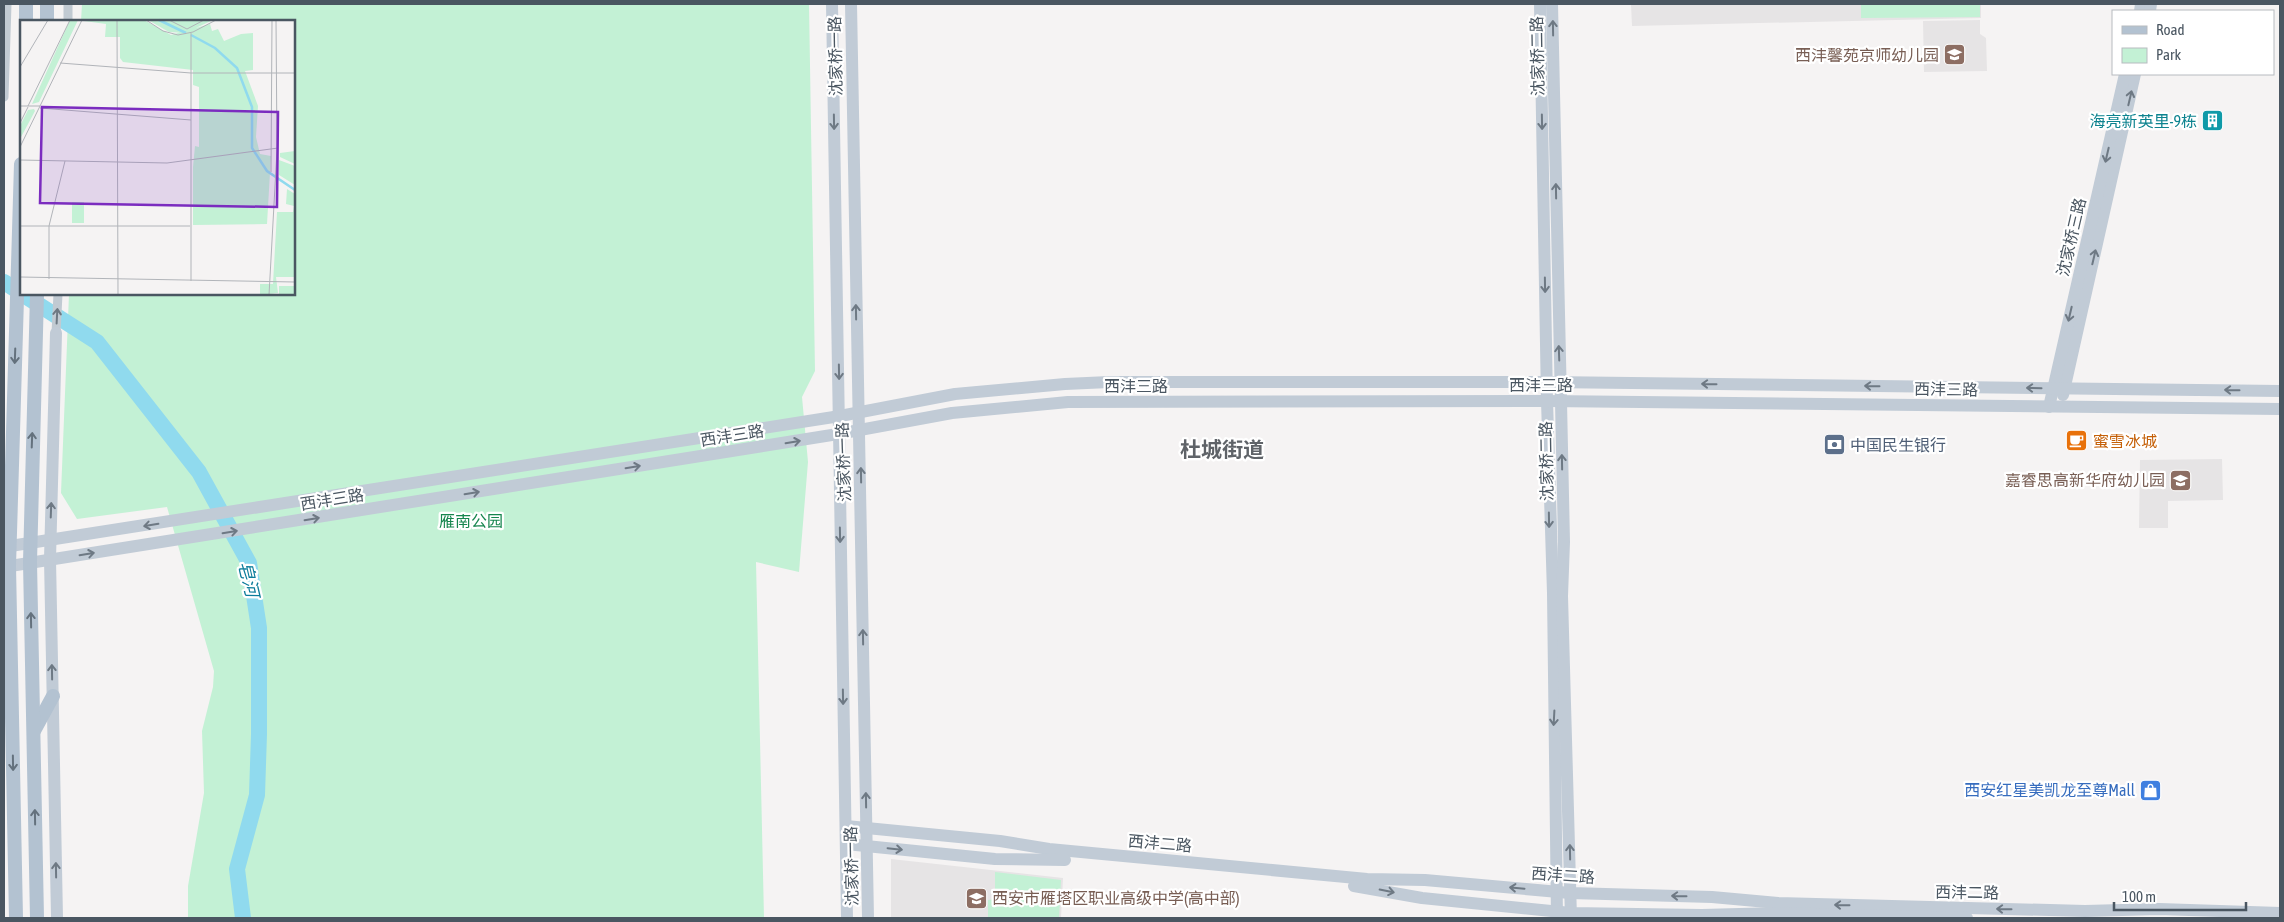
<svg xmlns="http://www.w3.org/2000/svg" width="2284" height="922" viewBox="0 0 2284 922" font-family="'Asap Condensed','Noto Sans SC',sans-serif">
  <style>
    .education { fill: #e6e4e5 }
    .green { fill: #c3f1d5 }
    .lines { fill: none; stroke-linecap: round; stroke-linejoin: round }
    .river { stroke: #90daee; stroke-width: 16 }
    .street { stroke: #c1cad2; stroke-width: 9 }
    .secondary { stroke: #c1cbd6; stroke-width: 12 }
    .primary { stroke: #b3c2d1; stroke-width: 14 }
    .oneway { stroke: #6e7984 }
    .oneway2 { stroke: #6e7983 }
    .oneway3 { stroke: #64717d }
    .labels { text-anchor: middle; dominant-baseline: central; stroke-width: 4.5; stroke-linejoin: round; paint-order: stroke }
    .education-label { font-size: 16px; fill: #785e54; stroke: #fff; text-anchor: end }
    .street-label { font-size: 16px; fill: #4a5661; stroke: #fff }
    .culture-label { font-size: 16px; fill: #0d838f; stroke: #fff; text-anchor: end }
    .food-label { font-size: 16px; fill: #c56008; stroke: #fff; text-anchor: start }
    .service-label { font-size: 16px; fill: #4e5e75; stroke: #fff; text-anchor: start }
    .park-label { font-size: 16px; fill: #17864f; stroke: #fff }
    .shop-label { font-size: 16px; fill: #366cbe; stroke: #fff; text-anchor: end }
    .water-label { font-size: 18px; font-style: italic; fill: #0c7c9b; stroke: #fff }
    .district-label { font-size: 21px; font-weight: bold; fill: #5f6368; stroke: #fff }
    .inset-river { fill: none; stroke: #90daee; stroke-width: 2.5 }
    .inset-road { fill: none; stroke: #b1b4b9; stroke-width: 1 }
    .view { fill: #7b2cbf; fill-opacity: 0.15; stroke: #7b2cbf; stroke-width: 2.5 }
    .inset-edge { fill: none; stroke: #4a5661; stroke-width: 2.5 }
  </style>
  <rect width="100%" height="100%" fill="#f5f3f3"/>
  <!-- education -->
  <g class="education">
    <path d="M1631 4H1981V18L1632 26Z"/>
    <path d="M1980 20V34L1986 38 1987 71 1924 72 1923 21Z"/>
    <path d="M2222 459 2223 500 2168 501V528H2139L2140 460Z"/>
    <path d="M891 859 1063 878 1061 918H891Z"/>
  </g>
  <!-- green -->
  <g class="green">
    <path d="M82 4H809L815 371 802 397 808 462 799 572 756 562 764 918H188V886L204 793 202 731 213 687 214 671 167 507 77 519 61 493 69 294H294V21H81Z"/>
    <path d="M1861 4H1980V17L1861 18Z"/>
    <path d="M995 872 1061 880 1059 918H988V900L995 899Z"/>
  </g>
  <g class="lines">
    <!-- river -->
    <g class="river">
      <path d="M4 282 21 293"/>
      <path d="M22 294 97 342 199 472 249 563 259 628V734L257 795 237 869 243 918"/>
    </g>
    <!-- street -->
    <g class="street">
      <path d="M68 21V4"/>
      <path d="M4 97 7 4"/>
      <path d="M56 333 58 294"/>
    </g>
    <!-- secondary -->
    <g class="secondary">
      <path d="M832 4 847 918"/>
      <path d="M851 4 868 918"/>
      <path d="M1540 4 1547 401 1553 593 1557 918"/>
      <path d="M1552 4 1561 402 1564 542 1562 596 1571 918"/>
      <path d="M2140 11 2141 4"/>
      <path d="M2150 11 2151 4"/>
      <path d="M56 333 50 559 57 918"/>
      <path d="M2063 395 2135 74"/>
      <path d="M2049 407 2125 74"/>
      <path d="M4 547 840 416 955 394 1065 384 1109 382H1547L2280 391"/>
      <path d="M4 567 838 434 952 413 1068 402 1547 401 2280 409"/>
      <path d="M846 826 1000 841 1049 849 1367 879 1425 880 1570 893 1712 897 1778 903 2085 911 2159 909 2280 913"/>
      <path d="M846 844 995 859 1065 860"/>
      <path d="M1354 886 1422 898 1571 913 1702 915 1777 913 1967 918"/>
    </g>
    <!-- primary -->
    <g class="primary">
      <path d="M26 21V4"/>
      <path d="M47 21V4"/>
      <path d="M34 731 53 696"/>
      <path d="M16 918 9 566 21 164"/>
      <path d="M37 918 30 562 37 294"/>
    </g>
  </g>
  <!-- one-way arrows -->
  <defs><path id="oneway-shaft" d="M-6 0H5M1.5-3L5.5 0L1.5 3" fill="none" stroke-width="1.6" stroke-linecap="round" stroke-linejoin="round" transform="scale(1.25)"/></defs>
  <g class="oneway">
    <use href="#oneway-shaft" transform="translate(1553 28) rotate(-91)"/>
    <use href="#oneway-shaft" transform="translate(2130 98) rotate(-77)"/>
    <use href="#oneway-shaft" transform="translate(834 122) rotate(89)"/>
    <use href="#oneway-shaft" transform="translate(1542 122) rotate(89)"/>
    <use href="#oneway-shaft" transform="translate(2107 155) rotate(103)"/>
    <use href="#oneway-shaft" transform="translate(1556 191) rotate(-91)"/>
    <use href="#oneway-shaft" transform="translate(2094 257) rotate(-77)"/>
    <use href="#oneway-shaft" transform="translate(1545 285) rotate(89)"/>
    <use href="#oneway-shaft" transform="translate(856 312) rotate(-91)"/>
    <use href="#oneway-shaft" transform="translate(2070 314) rotate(103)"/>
    <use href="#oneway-shaft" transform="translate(1559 353) rotate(-92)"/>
    <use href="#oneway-shaft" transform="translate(839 372) rotate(89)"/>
    <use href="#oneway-shaft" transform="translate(1709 384) rotate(-179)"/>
    <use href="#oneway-shaft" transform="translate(1872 386) rotate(-179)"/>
    <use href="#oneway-shaft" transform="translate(2034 388) rotate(-179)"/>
    <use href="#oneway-shaft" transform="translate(2232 390) rotate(-179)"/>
    <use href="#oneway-shaft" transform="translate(793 442) rotate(-9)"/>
    <use href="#oneway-shaft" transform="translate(1562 462) rotate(-91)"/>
    <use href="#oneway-shaft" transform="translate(633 467) rotate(-9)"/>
    <use href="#oneway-shaft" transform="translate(861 475) rotate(-91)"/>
    <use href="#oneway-shaft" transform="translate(472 493) rotate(-9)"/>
    <use href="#oneway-shaft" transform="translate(51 510) rotate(-88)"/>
    <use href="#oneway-shaft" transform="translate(312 519) rotate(-9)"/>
    <use href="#oneway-shaft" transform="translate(1549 520) rotate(89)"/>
    <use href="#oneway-shaft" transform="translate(151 525) rotate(171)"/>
    <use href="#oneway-shaft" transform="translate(230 532) rotate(-9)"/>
    <use href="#oneway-shaft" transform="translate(840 535) rotate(89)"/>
    <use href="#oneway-shaft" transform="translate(87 554) rotate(-9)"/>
    <use href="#oneway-shaft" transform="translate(863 637) rotate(-91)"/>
    <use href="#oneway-shaft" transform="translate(52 672) rotate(-91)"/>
    <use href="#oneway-shaft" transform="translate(843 697) rotate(89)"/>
    <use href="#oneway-shaft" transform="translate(1554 718) rotate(93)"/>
    <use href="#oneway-shaft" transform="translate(866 800) rotate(-91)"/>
    <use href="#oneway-shaft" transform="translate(895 849) rotate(6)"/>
    <use href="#oneway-shaft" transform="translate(1570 852) rotate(-91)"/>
    <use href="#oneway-shaft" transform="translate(56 870) rotate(-91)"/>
    <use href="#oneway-shaft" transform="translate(1517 888) rotate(-175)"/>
    <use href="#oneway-shaft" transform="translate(1387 891) rotate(11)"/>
    <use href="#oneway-shaft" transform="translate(1679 896) rotate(-179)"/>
    <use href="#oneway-shaft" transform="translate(1842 905) rotate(-179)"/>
    <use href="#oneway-shaft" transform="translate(2004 909) rotate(-179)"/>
  </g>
  <use class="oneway2" href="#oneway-shaft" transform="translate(57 316) rotate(-87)"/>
  <g class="oneway3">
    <use href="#oneway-shaft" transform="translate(15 356) rotate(92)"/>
    <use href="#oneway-shaft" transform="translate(32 440) rotate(-88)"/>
    <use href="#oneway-shaft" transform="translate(31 620) rotate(-91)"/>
    <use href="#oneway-shaft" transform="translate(13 763) rotate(89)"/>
    <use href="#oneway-shaft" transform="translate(35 817) rotate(-91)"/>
  </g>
  <!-- icons -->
  <defs>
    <symbol id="school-square" viewBox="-11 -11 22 22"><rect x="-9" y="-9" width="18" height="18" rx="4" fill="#8d6e63" stroke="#fff"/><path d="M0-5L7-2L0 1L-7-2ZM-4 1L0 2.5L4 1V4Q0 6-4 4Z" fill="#fff"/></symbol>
    <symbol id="building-square" viewBox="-11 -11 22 22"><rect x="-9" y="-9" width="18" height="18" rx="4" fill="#0f9aa8" stroke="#fff"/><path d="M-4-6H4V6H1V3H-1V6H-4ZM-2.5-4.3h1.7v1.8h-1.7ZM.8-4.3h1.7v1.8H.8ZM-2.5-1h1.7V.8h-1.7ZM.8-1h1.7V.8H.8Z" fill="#fff"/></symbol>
    <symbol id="cafe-square" viewBox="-11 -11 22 22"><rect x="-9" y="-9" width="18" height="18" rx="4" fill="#e8710a" stroke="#fff"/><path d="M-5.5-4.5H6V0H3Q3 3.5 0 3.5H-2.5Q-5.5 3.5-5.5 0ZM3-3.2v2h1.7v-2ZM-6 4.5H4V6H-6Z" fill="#fff"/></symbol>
    <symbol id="bank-square" viewBox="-11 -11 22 22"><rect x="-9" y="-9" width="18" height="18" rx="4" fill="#5c6f8a" stroke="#fff"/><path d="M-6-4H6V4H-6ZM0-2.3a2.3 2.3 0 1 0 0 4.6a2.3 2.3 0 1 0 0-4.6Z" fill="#fff"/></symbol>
    <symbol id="shop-square" viewBox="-11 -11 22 22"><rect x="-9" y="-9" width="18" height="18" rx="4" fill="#3f7fe0" stroke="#fff"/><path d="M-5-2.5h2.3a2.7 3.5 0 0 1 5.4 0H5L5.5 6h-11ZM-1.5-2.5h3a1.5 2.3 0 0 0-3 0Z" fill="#fff"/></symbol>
  </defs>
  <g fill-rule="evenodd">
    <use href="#school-square" x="1942" y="42" width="25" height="25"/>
    <use href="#building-square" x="2200" y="108" width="25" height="25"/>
    <use href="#cafe-square" x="2064" y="428" width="25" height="25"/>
    <use href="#bank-square" x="1822" y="432" width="25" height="25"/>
    <use href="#school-square" x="2168" y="468" width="25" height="25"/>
    <use href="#shop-square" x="2138" y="778" width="25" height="25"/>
    <use href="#school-square" x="964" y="886" width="25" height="25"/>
  </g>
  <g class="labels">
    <!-- education labels -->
    <g class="education-label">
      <text x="1939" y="55">西沣馨苑京师幼儿园</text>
      <text x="2165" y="480">嘉睿思高新华府幼儿园</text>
      <text x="992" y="898" text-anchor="start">西安市雁塔区职业高级中学(高中部)</text>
    </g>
    <!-- street labels -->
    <g class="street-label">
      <text transform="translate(835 56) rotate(-91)">沈家桥一路</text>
      <text transform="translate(1537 56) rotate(-91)">沈家桥二路</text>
      <text transform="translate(2071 237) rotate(-77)">沈家桥三路</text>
      <text x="1541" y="385">西沣三路</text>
      <text x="1136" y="386">西沣三路</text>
      <text transform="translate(1946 389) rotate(1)">西沣三路</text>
      <text transform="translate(732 435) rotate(-9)">西沣三路</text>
      <text transform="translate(1546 461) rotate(-91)">沈家桥二路</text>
      <text transform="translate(843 462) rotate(-92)">沈家桥一路</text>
      <text transform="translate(332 499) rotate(-9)">西沣三路</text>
      <text transform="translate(1160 843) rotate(5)">西沣二路</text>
      <text transform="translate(851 866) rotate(-91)">沈家桥一路</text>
      <text transform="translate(1563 875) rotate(4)">西沣二路</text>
      <text transform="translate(1967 892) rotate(1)">西沣二路</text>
    </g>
    <!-- culture labels -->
    <g class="culture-label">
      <text x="2197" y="121">海亮新英里-9栋</text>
    </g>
    <!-- food labels -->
    <g class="food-label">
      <text x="2093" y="441">蜜雪冰城</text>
    </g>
    <!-- service labels -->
    <g class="service-label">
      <text x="1850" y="445">中国民生银行</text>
    </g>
    <!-- park labels -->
    <g class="park-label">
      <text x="471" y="521">雁南公园</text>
    </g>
    <!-- shop labels -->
    <g class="shop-label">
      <text x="2135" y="790">西安红星美凯龙至尊Mall</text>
    </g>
    <!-- water labels -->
    <g class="water-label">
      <text transform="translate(249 579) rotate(77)">皂河</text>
    </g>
    <!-- district labels -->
    <g class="district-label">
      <text x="1222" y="449">杜城街道</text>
    </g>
  </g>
  <!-- overview -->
  <g transform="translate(20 20)">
    <rect width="275" height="275" fill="#f5f3f3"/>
    <path d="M50 0H58L19 82 12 84ZM124 0 151 15 190 4 192 11 198 9 204 21 221 14 233 13V50L225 51 238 86 236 117 240 134 251 136 247 204 173 205V147L175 126 179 127V67L173 65V50L103 42 100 38V17H85L86 4 64 1ZM128 0H193L165 13 149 12ZM14 89 15 91 0 119V106L8 90ZM275 131V144L260 137V133ZM259 140 275 146V165L259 155ZM267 169 275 174V257H256L258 273 240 275V264H253L257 192H273L274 186 266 184ZM52 182H64V203H52ZM259 266H275V275H259Z" fill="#c3f1d5"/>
    <path class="inset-river" d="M139 0 166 13M171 15 195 28 217 48 232 87V128L247 151 275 170"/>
    <path class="inset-road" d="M97 0 98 275M126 0 143 11 158 15 173 12 196 0M149 0 167 9 184 0M40 43 171 53H275M0 47 28 0M0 86H20M8 86 50 0M20 88 171 100M0 103 8 87M0 127 62 0M0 140 147 143 258 128M251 152 252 0M0 206H170M0 257 275 262M29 259V206L45 141M171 261V13M249 275 257 130 256 0"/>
    <path class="view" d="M22 87 258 92 257 187 20 183Z"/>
    <rect width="275" height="275" class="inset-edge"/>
  </g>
  <!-- border -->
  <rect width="2284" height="922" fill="none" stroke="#4a5661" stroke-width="10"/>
  <!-- legend -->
  <rect x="2112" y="10" width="162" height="65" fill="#ffffff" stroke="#b7bbc0"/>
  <rect x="2122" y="26" width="25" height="8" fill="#b3c2d1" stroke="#b7bbc0"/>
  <text x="2156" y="35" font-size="15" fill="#4a5661">Road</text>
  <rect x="2122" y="48" width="25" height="15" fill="#c3f1d5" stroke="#b7bbc0"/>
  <text x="2156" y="60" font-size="15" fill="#4a5661">Park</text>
  <!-- scale -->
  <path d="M2114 902v8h132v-8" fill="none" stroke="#4a5661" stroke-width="2.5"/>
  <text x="2122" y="902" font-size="15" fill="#4a5661" stroke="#ffffff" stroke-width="4" paint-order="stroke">100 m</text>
</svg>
